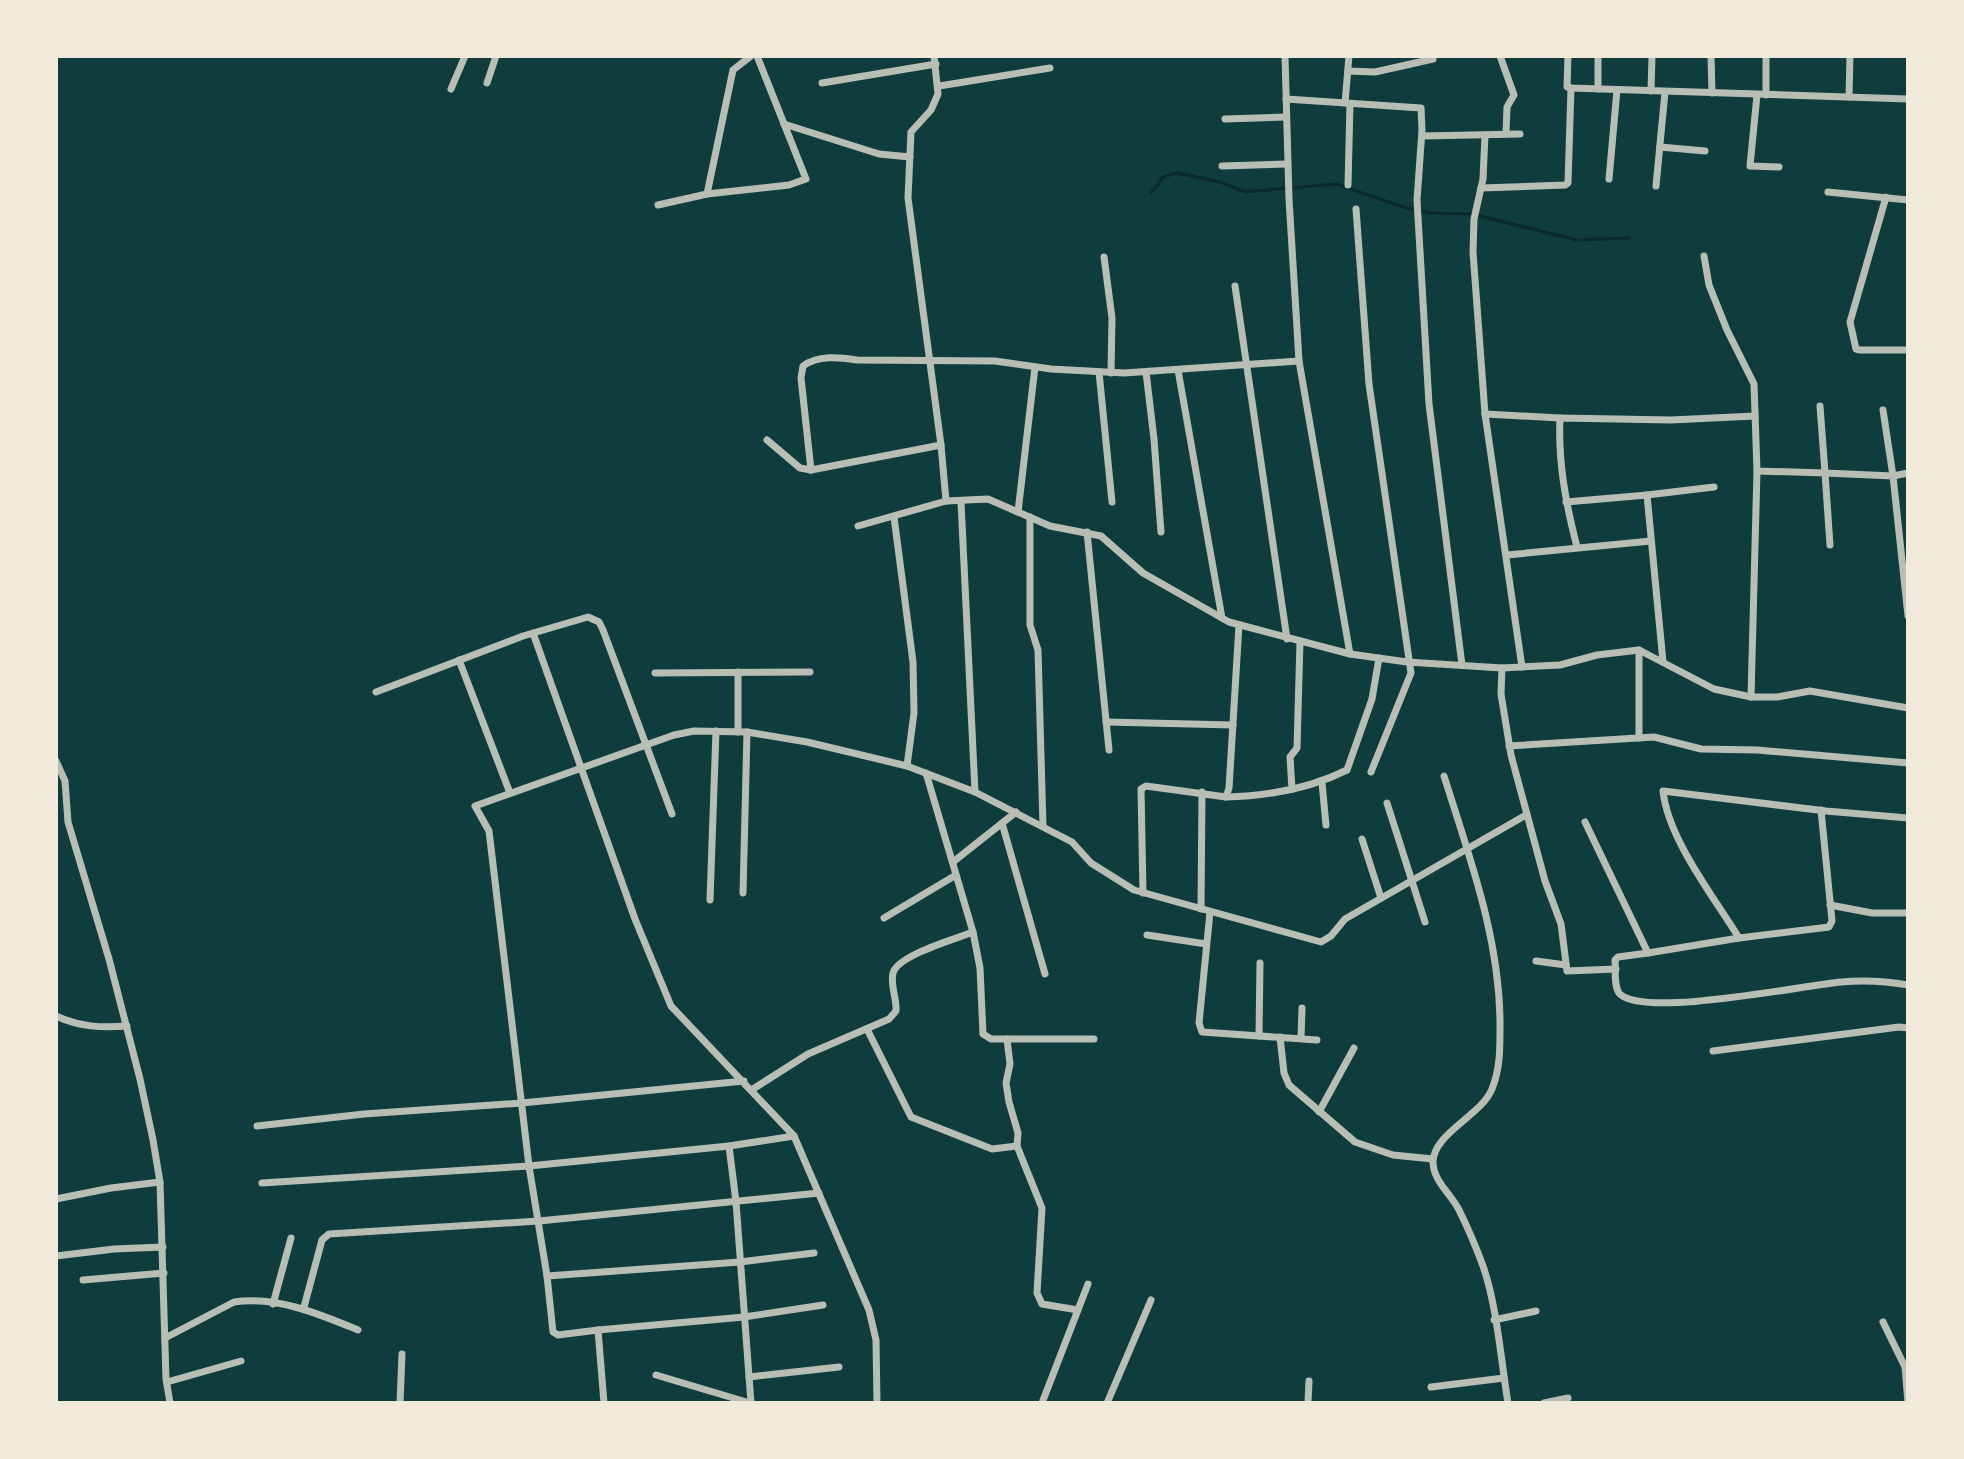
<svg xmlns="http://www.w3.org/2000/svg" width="1964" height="1459" viewBox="0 0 1964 1459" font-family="'Fira Sans Condensed',sans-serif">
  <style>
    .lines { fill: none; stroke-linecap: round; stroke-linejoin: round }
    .stream { stroke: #0a2a2b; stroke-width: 3 }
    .minor { stroke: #b8beb3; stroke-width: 7 }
  </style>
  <rect width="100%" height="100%" fill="#0f3d3e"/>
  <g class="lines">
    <!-- stream -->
    <path class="stream" d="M1151 193 1163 177 1177 173 1220 182 1245 192 1336 184 1406 208 1430 213 1472 214 1577 240 1628 238"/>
    <!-- minor -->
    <g class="minor">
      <path d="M934 56 938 94 931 110 911 132 908 198 941 445 946 501"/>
      <path d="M1285 56 1289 199 1299 361 1350 654"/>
      <path d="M1500 56 1514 95 1507 107 1506 134"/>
      <path d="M1568 56 1567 87 1571 88 1908 99"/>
      <path d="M1711 56 1712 93"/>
      <path d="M1348 71 1375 72 1433 59 1432 56"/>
      <path d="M487 83 496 56"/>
      <path d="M822 83 936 64"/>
      <path d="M939 86 1050 68"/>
      <path d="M451 89 465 56"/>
      <path d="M1598 89V56"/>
      <path d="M1651 91 1652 56"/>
      <path d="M1757 95 1750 166 1779 167"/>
      <path d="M1766 95V56"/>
      <path d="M1849 97 1850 56"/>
      <path d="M1286 99 1421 108 1422 130 1417 200 1429 404 1462 665"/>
      <path d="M1345 103 1349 56"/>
      <path d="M1225 119 1286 117"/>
      <path d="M784 124 879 154 910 157"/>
      <path d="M1485 135 1483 179 1474 219 1473 252 1485 414 1560 418"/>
      <path d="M1422 136 1520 134"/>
      <path d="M1660 147 1705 151"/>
      <path d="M1222 166 1287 164"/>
      <path d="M1609 179 1617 90"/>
      <path d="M1348 185 1350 104"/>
      <path d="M1656 186 1665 92"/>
      <path d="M1481 188 1565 185 1568 183 1571 88"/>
      <path d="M1828 192 1908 200"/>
      <path d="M707 194 733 70 751 56"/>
      <path d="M1886 197 1850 322 1856 349 1860 350H1908"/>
      <path d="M658 205 707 194 789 185 806 179 757 56"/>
      <path d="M1356 209 1369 384 1411 673 1371 772"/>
      <path d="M1704 256 1709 285 1727 330 1754 384 1757 471 1825 473 1830 545"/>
      <path d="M1104 257 1112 318 1111 373"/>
      <path d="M1235 286 1287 639"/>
      <path d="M1178 370 1222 618"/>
      <path d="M1099 372 1112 502"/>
      <path d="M1146 372 1154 439 1161 532"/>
      <path d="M1820 406 1825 473 1893 476 1908 473"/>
      <path d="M1883 410 1893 476 1908 616"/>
      <path d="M1485 414 1522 667"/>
      <path d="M767 440 800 468 811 470 941 445"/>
      <path d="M811 470 801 378 803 366C818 355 839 357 857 360L995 361 1051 369 1124 373 1299 361"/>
      <path d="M961 502 975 792"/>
      <path d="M1566 502 1647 495"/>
      <path d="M1018 512 1035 367"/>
      <path d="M894 517 913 662 914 713 907 766"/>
      <path d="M1030 517V625L1038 650 1043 826"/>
      <path d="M858 526 946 501 988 499 1050 526 1101 536 1143 573 1229 622 1350 654 1407 662 1502 668 1560 665 1597 655 1639 650 1714 689 1751 697H1777L1810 691 1908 708"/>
      <path d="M1087 532 1109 750"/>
      <path d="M1577 547C1566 504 1558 463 1560 418L1671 420 1755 416"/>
      <path d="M1507 555 1651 541"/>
      <path d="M533 633 635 919 671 1006 794 1136 869 1310 876 1340 877 1403"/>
      <path d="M1639 650V738"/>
      <path d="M459 660 510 793"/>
      <path d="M1663 662 1647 495 1714 487"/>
      <path d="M1502 668 1501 694 1511 755 1545 881 1561 924 1567 971 1616 969"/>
      <path d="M655 673 810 672"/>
      <path d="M376 692 523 636 588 617 599 622 603 630 672 814"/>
      <path d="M1751 697 1757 471"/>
      <path d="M1106 722 1233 725"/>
      <path d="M738 732V672"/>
      <path d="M1509 746 1654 737 1701 749 1757 750 1908 763"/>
      <path d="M56 761 65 781 68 822 109 959 140 1079 153 1140 160 1182 166 1379 170 1403"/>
      <path d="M926 773 973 932 980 968 983 1034 991 1039H1094"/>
      <path d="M1444 776C1470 859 1501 941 1500 1029 1500 1050 1500 1069 1492 1089 1482 1115 1432 1134 1433 1163 1434 1182 1451 1194 1459 1210 1468 1228 1476 1247 1483 1266 1497 1306 1501 1361 1508 1403"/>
      <path d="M1322 783 1326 825"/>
      <path d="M1292 789 1290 757 1297 748 1300 641"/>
      <path d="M1226 797C1268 796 1309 789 1347 770L1372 699 1379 658"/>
      <path d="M1387 803 1425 922"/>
      <path d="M1585 822 1648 953 1739 938C1714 897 1668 839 1663 791L1826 811 1908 818"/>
      <path d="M1002 823 1045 974"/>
      <path d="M1362 839 1381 898"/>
      <path d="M953 862 1016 812"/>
      <path d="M743 893 747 732"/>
      <path d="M1143 893 1141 789 1146 786 1226 797 1229 788 1239 625"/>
      <path d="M710 900 716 731"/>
      <path d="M1830 905 1872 913H1908"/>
      <path d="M1201 909 1202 792"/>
      <path d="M1210 912 1199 1023 1202 1032 1317 1040"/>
      <path d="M884 918 956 875"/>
      <path d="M1147 935 1206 944"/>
      <path d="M1739 938 1829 927 1832 921 1821 810"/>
      <path d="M1648 953 1618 957 1615 960C1616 969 1613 989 1621 995 1649 1017 1800 986 1841 982 1864 980 1885 981 1908 985"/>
      <path d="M1536 961 1566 965"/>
      <path d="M56 1016C80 1027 101 1028 127 1026"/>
      <path d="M867 1029 911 1117 992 1149 1017 1146"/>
      <path d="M1259 1036 1260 963"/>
      <path d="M1280 1037 1284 1073 1289 1085 1355 1142 1393 1155 1433 1159"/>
      <path d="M1301 1038 1302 1008"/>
      <path d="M1007 1039 1010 1064 1006 1083 1009 1102 1018 1133 1017 1146 1042 1208 1037 1293 1042 1304 1078 1310"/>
      <path d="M1713 1051 1899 1027 1908 1028"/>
      <path d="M753 1089 808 1054 889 1019 896 1011C897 999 890 985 893 973 898 955 956 939 973 932"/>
      <path d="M1319 1112 1354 1048"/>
      <path d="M257 1126 364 1114 522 1103 744 1081"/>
      <path d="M729 1146 794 1136"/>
      <path d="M262 1183 529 1166 729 1146 736 1202 751 1403"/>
      <path d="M56 1199 111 1188 160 1182"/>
      <path d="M56 1256 114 1249 163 1247"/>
      <path d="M547 1276 740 1262 814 1253"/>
      <path d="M83 1280 164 1273"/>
      <path d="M273 1304 291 1238"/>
      <path d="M304 1307 322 1240 329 1234 539 1221 819 1193"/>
      <path d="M1494 1320 1536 1311"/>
      <path d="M1883 1322 1905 1367 1908 1403"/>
      <path d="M598 1330 558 1335 553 1332 547 1276 529 1166 489 831 475 806 674 735 694 731 747 732 807 742 907 766 975 792 1072 842 1091 863 1134 890 1321 942 1331 936 1345 919 1526 815"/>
      <path d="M165 1338 234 1302C278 1296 319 1314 358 1330"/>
      <path d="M656 1375 750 1403"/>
      <path d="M749 1377 839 1367"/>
      <path d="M167 1382 241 1361"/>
      <path d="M1431 1387 1504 1378"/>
      <path d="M400 1403 402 1354"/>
      <path d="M604 1403 598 1330 744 1317 823 1305"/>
      <path d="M1042 1403 1088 1284"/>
      <path d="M1107 1403 1151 1300"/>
      <path d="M1308 1403 1309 1381"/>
      <path d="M1544 1403 1568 1398"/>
    </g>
  </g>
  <!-- border -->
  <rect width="1964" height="1459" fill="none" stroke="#f1e9da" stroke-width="116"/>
</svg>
